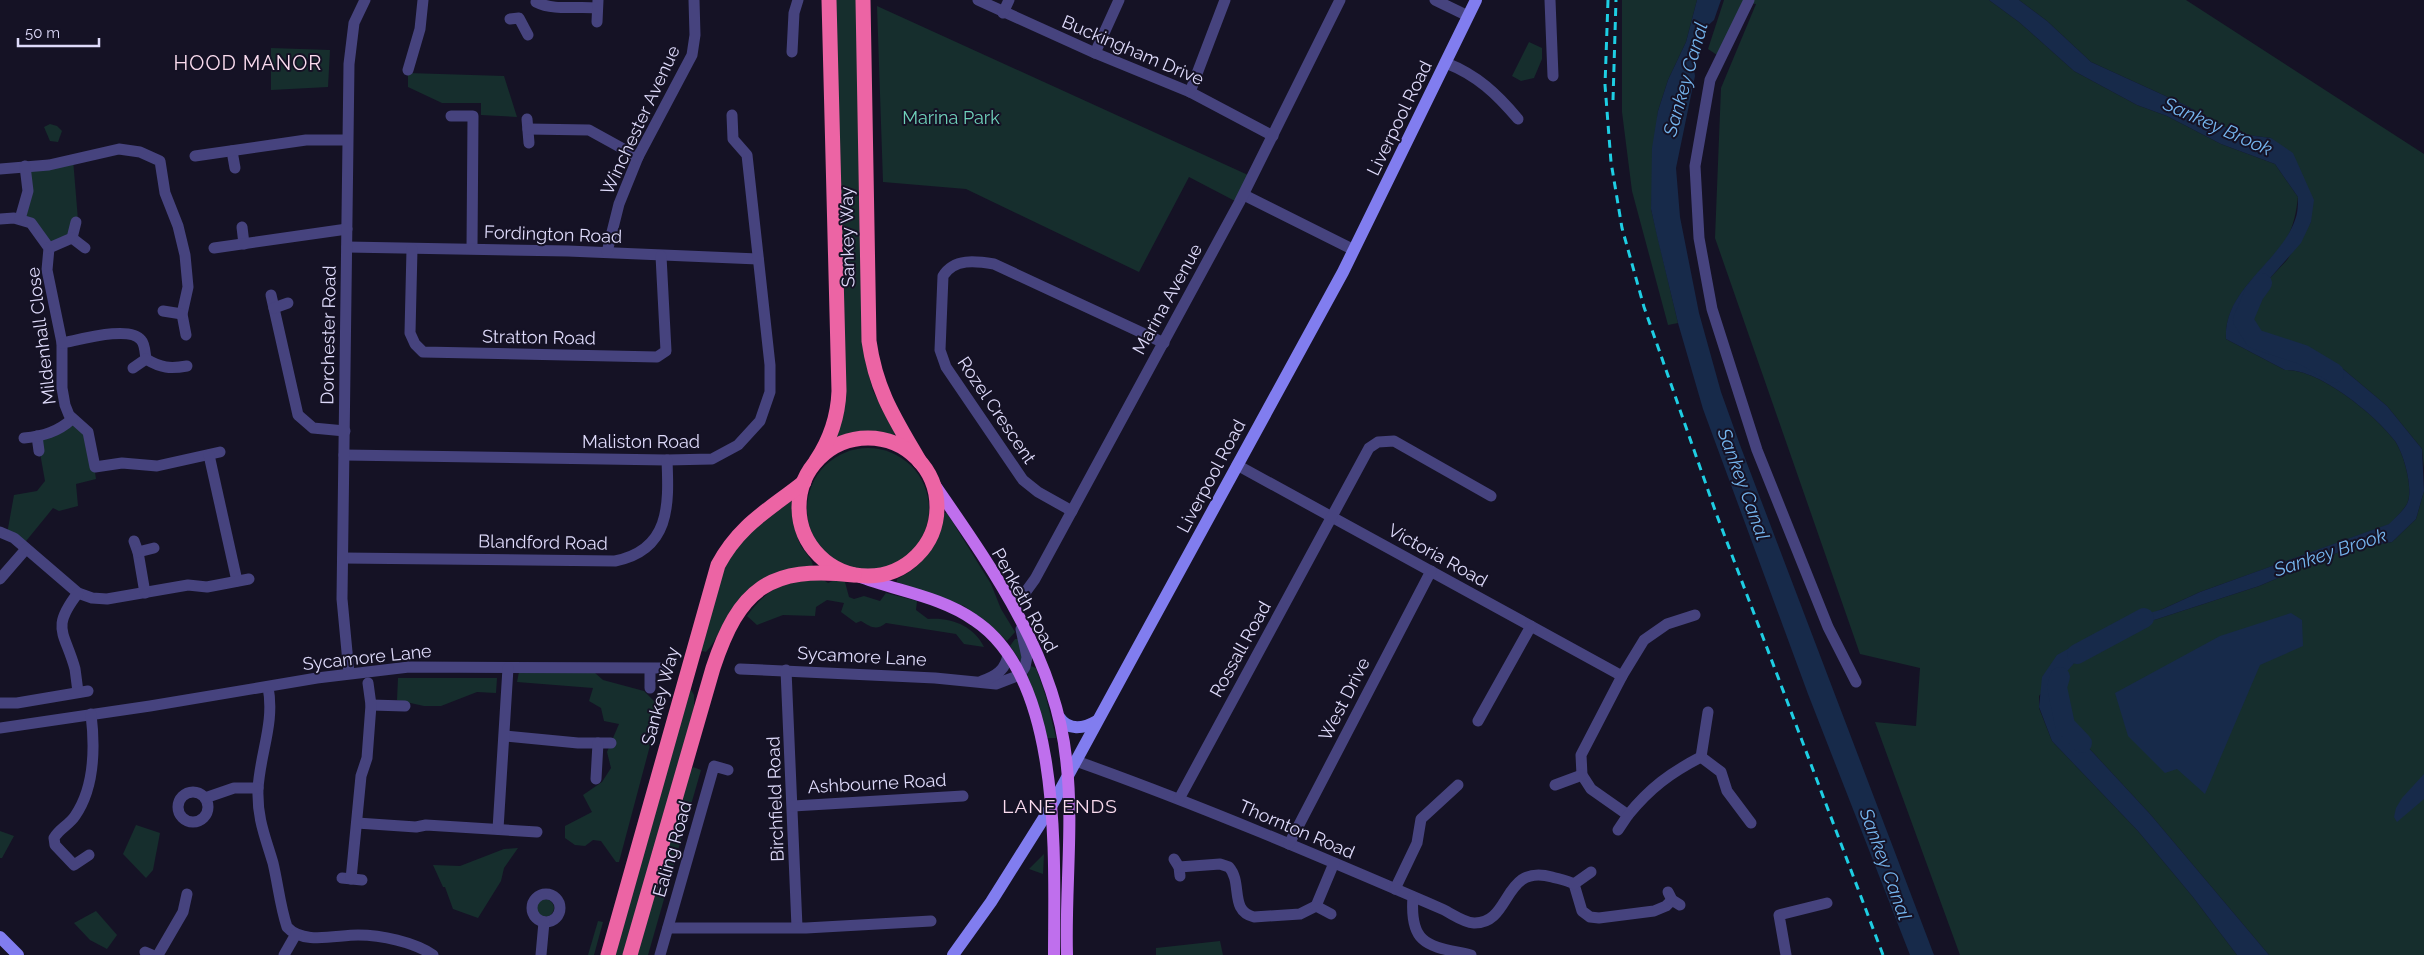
<svg xmlns="http://www.w3.org/2000/svg" width="2424" height="955" viewBox="0 0 2424 955" font-family="Raleway,sans-serif">
  <style>
    .green { fill: #162e2d }
    .water { fill: #172a4a }
    .lines { fill: none; stroke-linecap: round; stroke-linejoin: round }
    .river { stroke: #172a4a; stroke-width: 20 }
    .street { stroke: #46437e; stroke-width: 11 }
    .secondary { stroke: #817def; stroke-width: 12 }
    .primary { stroke: #bf6fed; stroke-width: 12 }
    .highway { stroke: #ec64a4; stroke-width: 15 }
    .rail { stroke: #1ecee3; stroke-width: 3; stroke-dasharray: 8 6; stroke-linecap: butt }
    .labels { text-anchor: middle; dominant-baseline: central; stroke-width: 4; stroke-linejoin: round; paint-order: stroke }
    .street-label { font-size: 18px; fill: #dedafa; stroke: #151225 }
    .park-label { font-size: 18px; fill: #6fd2ba; stroke: #151225 }
    .water-label { font-size: 19px; font-style: italic; fill: #75b5ee; stroke: #151225 }
    .neighbourhood-label { font-size: 19px; letter-spacing: 1px; fill: #fbdcef; stroke: #151225 }
    .quarter-label { font-size: 20px; letter-spacing: 1px; fill: #fbdcef; stroke: #151225 }
  </style>
  <rect width="100%" height="100%" fill="#151225"/>
  <!-- green -->
  <g class="green">
    <path d="M833 0H856L864 355 873 391 895 434 893 435 859 432 839 438 836 435Z"/>
    <path d="M1622 0H1697L1686 42 1668 80 1658 111 1651 209 1678 323 1668 325 1632 191 1622 112Z"/>
    <path d="M1724 0H1989L2019 22 2074 71 2137 105 2167 116 2221 144 2275 164 2298 197C2296 214 2293 230 2283 244 2261 273 2224 299 2226 339L2285 370C2318 368 2376 415 2395 441 2404 454 2414 490 2407 504 2403 511 2395 518 2390 524L2200 592 2163 609 2085 639 2039 696V708L2052 741 2138 831 2193 897 2237 955H1960L1875 722 1916 726 1920 668 1860 654 1715 238 1721 88 1756 4 1748 3 1720 57 1708 49Z"/>
    <path d="M2019 0H2186L2424 154V468L2422 449 2387 406 2343 369 2293 354 2259 340 2244 327 2246 310 2271 277 2287 260 2311 222 2271 138 2238 134 2183 104 2091 62 2047 21Z"/>
    <path d="M877 6 1248 175 1235 201 1189 177 1139 272 966 189 883 182Z"/>
    <path d="M1529 42 1542 48V59L1534 78 1521 81 1512 76Z"/>
    <path d="M271 48 330 50 328 87 271 90Z"/>
    <path d="M408 73 504 76 517 117 481 115V103H442L408 87Z"/>
    <path d="M50 124 57 126 62 131 58 142 50 141 44 127Z"/>
    <path d="M73 159 78 220 72 238 49 248 20 219 25 166Z"/>
    <path d="M72 419C88 430 94 460 96 479L76 484 78 506 59 511 53 508 22 546 7 534 14 495 37 491 45 481 37 436Z"/>
    <circle cx="868" cy="509" r="61"/>
    <path d="M2424 491V955H2269L2150 814 2060 717 2062 676 2083 653 2114 633 2259 586 2344 550 2392 542 2416 519Z"/>
    <path d="M791 501 793 503C793 518 794 532 801 546 805 553 813 559 813 567 787 576 750 583 734 606 723 621 718 639 706 652L699 650 721 573 742 539Z"/>
    <path d="M943 513H947L991 584 1001 609 1015 632 1007 641 988 623 964 606 897 582V579C931 562 932 545 943 513Z"/>
    <path d="M822 579 828 583 835 580 845 582 849 597 854 599 864 596 880 601 886 593 917 601 916 610 928 619C951 617 974 626 984 647L964 644 956 634 886 623C876 631 871 627 861 621L856 623 841 612 844 603 827 600 816 607 815 616 783 615 757 625 747 616C771 584 784 583 822 579Z"/>
    <path d="M1015 639H1018L1023 656 1021 662 1010 646Z"/>
    <path d="M1031 666 1036 668 1046 697 1056 738H1047L1027 676Z"/>
    <path d="M519 672 595 673 603 680 644 691 656 703 652 717 656 723 619 862H616L601 841 593 840 585 846 575 845 565 838V826L592 812 583 795 602 782 611 768 607 752 619 724 604 721 601 708 589 701 593 688 517 682Z"/>
    <path d="M398 678H497L496 693 477 692 441 706H424L397 700Z"/>
    <path d="M690 688 694 695V708L624 955H614Z"/>
    <path d="M693 767 701 770 648 955H633L680 790Z"/>
    <path d="M136 825 160 833 153 870 146 878 123 854Z"/>
    <path d="M0 831 14 836 2 858H0Z"/>
    <path d="M518 848 504 868 501 881 478 918 453 909 445 887H443L433 865 460 866 504 849Z"/>
    <path d="M1044 854 1043 874 1029 869Z"/>
    <circle cx="545" cy="908" r="9"/>
    <path d="M96 911 117 935 107 949 90 940 74 923Z"/>
    <path d="M598 921 603 922 594 955H588Z"/>
    <path d="M1220 941 1223 955H1156V948Z"/>
  </g>
  <!-- water -->
  <g class="water">
    <path d="M1697 0H1721L1714 20 1702 31 1692 57 1695 76 1676 168 1680 217 1699 313 1721 392 1740 445 1934 955H1910L1808 694 1703 409 1678 323 1657 236 1651 209 1652 148 1658 111 1668 80 1686 42Z"/>
    <path d="M1989 0H2019L2047 21 2091 62 2183 104 2238 134 2271 138 2293 153 2314 200 2311 222 2301 243 2271 277 2246 310 2244 327 2259 340 2293 354 2343 369 2387 406 2422 449 2424 491 2416 519 2392 542 2344 550 2259 586 2114 633 2083 653 2063 676 2060 717 2150 814 2269 955H2237L2193 897 2138 831 2052 741 2039 707 2042 677 2057 655 2113 624 2163 609 2200 592 2389 524C2395 518 2403 511 2407 504 2414 490 2404 454 2395 441 2376 415 2318 368 2285 370L2226 339C2223 289 2280 263 2295 220 2298 213 2298 204 2298 197L2275 164 2221 144 2167 116 2137 105 2074 71 2019 22Z"/>
    <path d="M2291 613 2302 620 2303 646 2260 665 2205 794 2177 769 2165 773 2128 736 2115 693 2220 636Z"/>
    <path d="M2424 774V799L2397 822 2394 817 2396 808 2402 798Z"/>
  </g>
  <g class="lines">
    <!-- river -->
    <g class="river">
      <path d="M2262 283 2254 294 2243 320 2255 339 2304 355 2334 373"/>
      <path d="M2077 654 2144 618"/>
      <path d="M2060 677 2057 687 2065 725 2082 743"/>
    </g>
    <!-- street -->
    <g class="street">
      <path d="M978 0 1095 53 1190 92 1273 136"/>
      <path d="M1435 0 1468 16"/>
      <path d="M1550 0 1553 76"/>
      <path d="M1749 0 1710 80 1695 166 1699 238 1712 309 1757 450 1828 627 1856 682"/>
      <path d="M536 2C554 11 576 6 596 8"/>
      <path d="M1003 13 1009 0"/>
      <path d="M510 19 519 18 528 35"/>
      <path d="M597 22 598 0"/>
      <path d="M792 52 794 13 798 0"/>
      <path d="M1095 53 1119 0"/>
      <path d="M1446 63C1477 75 1497 94 1518 119"/>
      <path d="M408 70 420 29 423 0"/>
      <path d="M1190 92 1225 0"/>
      <path d="M451 116H473L472 248"/>
      <path d="M527 119 529 143"/>
      <path d="M528 129 589 130 638 157"/>
      <path d="M232 151 235 168"/>
      <path d="M195 156 306 140H347"/>
      <path d="M0 169 49 165 119 149 140 152 160 161 165 193 178 226 185 255 188 287 182 314 186 335"/>
      <path d="M1244 195 1354 250"/>
      <path d="M0 219 14 218 31 223 49 248 47 270 62 343V388L65 405 69 415 88 432 95 467 122 463 157 466 220 452"/>
      <path d="M20 219 28 191 25 166"/>
      <path d="M76 222 72 238 85 248"/>
      <path d="M242 227 244 244"/>
      <path d="M347 247 568 251 758 259"/>
      <path d="M49 248 72 238"/>
      <path d="M214 248 347 229"/>
      <path d="M412 249 410 333 415 344 423 352 657 357 666 351 661 256"/>
      <path d="M607 252 619 204 638 157 692 55 695 35 694 0"/>
      <path d="M271 295 298 415 313 428 345 431"/>
      <path d="M274 308 288 303"/>
      <path d="M163 311 182 314"/>
      <path d="M62 343C79 340 130 325 141 340 145 344 145 353 146 359 161 368 170 369 187 366"/>
      <path d="M133 368 146 359"/>
      <path d="M37 436 39 451"/>
      <path d="M24 438C43 436 58 432 72 419"/>
      <path d="M209 455 237 581"/>
      <path d="M344 455 667 460 712 459 738 445 760 421 770 392V365L747 155 733 139 732 115"/>
      <path d="M1237 465 1622 676"/>
      <path d="M1072 511 1038 492 1023 480 946 367 940 350 943 276C954 258 976 261 994 264L1164 343"/>
      <path d="M0 532 14 538 78 593 92 598 107 599 188 585 207 587 249 579"/>
      <path d="M134 541 138 552 145 593"/>
      <path d="M138 552 154 548"/>
      <path d="M343 558 615 561C670 550 669 506 667 460"/>
      <path d="M0 579 26 549"/>
      <path d="M78 593C50 629 65 632 75 669 76 676 77 684 78 692"/>
      <path d="M1014 608 1035 579 1239 203 1340 0"/>
      <path d="M1695 615 1667 624 1644 640 1622 676 1581 755 1582 775 1591 789 1628 815C1650 788 1670 773 1701 757"/>
      <path d="M650 669V688"/>
      <path d="M740 669 935 678 996 684 1020 675 1025 667 1027 657 1021 629"/>
      <path d="M786 670 797 927"/>
      <path d="M349 673 342 599 349 64 354 23 365 0"/>
      <path d="M982 681C996 676 1006 670 1008 654"/>
      <path d="M268 687C275 723 260 753 258 789 257 818 265 836 273 863 278 884 280 906 287 927 303 945 336 935 358 935 381 935 414 942 433 955"/>
      <path d="M0 703H17L88 691"/>
      <path d="M371 705 405 706"/>
      <path d="M1708 712 1701 757 1721 772 1727 791 1751 823"/>
      <path d="M1478 721 1531 626"/>
      <path d="M0 728 150 706 317 678 409 667 666 668"/>
      <path d="M505 736 578 743H611"/>
      <path d="M1076 761C1200 805 1321 857 1442 909 1453 914 1462 922 1474 923 1512 924 1502 863 1552 877 1559 879 1567 880 1574 884L1582 911 1590 917 1599 918 1654 911 1666 906 1672 900"/>
      <path d="M596 779 598 743"/>
      <path d="M1555 785 1582 775"/>
      <circle cx="193" cy="807" r="15"/>
      <path d="M205 798 234 788H258"/>
      <path d="M1179 799 1369 448 1378 442 1394 441 1491 496"/>
      <path d="M793 806 963 796"/>
      <path d="M357 823 416 827 426 825 537 832"/>
      <path d="M498 829 508 668"/>
      <path d="M1618 830 1628 815"/>
      <path d="M1289 844 1431 571"/>
      <path d="M89 855 74 865 55 845 54 838C59 829 69 825 75 816 95 787 95 747 91 714"/>
      <path d="M1174 859 1179 867 1180 876"/>
      <path d="M1179 867 1220 864 1229 867C1243 883 1229 911 1254 917L1300 914 1316 906"/>
      <path d="M342 878 362 880"/>
      <path d="M351 879 361 776 367 758 371 705 368 683"/>
      <path d="M1574 884 1591 872"/>
      <path d="M1395 889 1417 843 1421 819 1458 785"/>
      <path d="M1668 892 1672 900 1680 905"/>
      <circle cx="546" cy="908" r="14"/>
      <path d="M1413 897C1409 948 1432 946 1471 955"/>
      <path d="M1331 914 1316 906 1334 863"/>
      <path d="M668 928H806L931 921"/>
      <path d="M145 952 152 955"/>
      <path d="M158 955 183 912 187 894"/>
      <path d="M284 955 296 934"/>
      <path d="M541 955 544 922"/>
      <path d="M660 955 714 766 728 770"/>
      <path d="M1786 955 1779 915 1827 903"/>
    </g>
    <!-- secondary -->
    <g class="secondary">
      <path d="M1059 717C1068 731 1083 729 1097 721"/>
      <path d="M0 937 18 955"/>
      <path d="M953 955 991 902 1052 805 1138 647 1343 272 1476 0"/>
    </g>
    <!-- primary -->
    <g class="primary">
      <path d="M932 481C990 565 1055 655 1066 758 1074 823 1065 889 1067 955"/>
      <path d="M858 576C896 591 940 596 974 620 1064 679 1054 861 1054 955"/>
    </g>
    <!-- highway -->
    <g class="highway">
      <path d="M863 0 869 341C876 391 895 419 920 462"/>
      <circle cx="868" cy="507" r="69"/>
      <path d="M816 461C830 440 838 417 839 391L829 0"/>
      <path d="M608 955 718 565C740 524 769 510 804 482"/>
      <path d="M630 955 713 668C739 589 769 565 854 575"/>
    </g>
    <!-- rail -->
    <g class="rail">
      <path d="M1608 0 1605 85 1611 162 1622 228 1644 307 1716 513 1883 955"/>
      <path d="M1613 100 1616 0"/>
    </g>
  </g>
  <g class="labels">
    <!-- street labels -->
    <g class="street-label">
      <text transform="translate(1133 50) rotate(23)">Buckingham Drive</text>
      <text transform="translate(1399 118) rotate(-64)">Liverpool Road</text>
      <text transform="translate(640 120) rotate(-65)">Winchester Avenue</text>
      <text transform="translate(553 234) rotate(2)">Fordington Road</text>
      <text transform="translate(847 237) rotate(-91)">Sankey Way</text>
      <text transform="translate(1167 299) rotate(-61)">Marina Avenue</text>
      <text transform="translate(328 335) rotate(-89)">Dorchester Road</text>
      <text transform="translate(41 336) rotate(-97)">Mildenhall Close</text>
      <text transform="translate(539 337) rotate(1)">Stratton Road</text>
      <text transform="translate(997 410) rotate(56)">Rozel Crescent</text>
      <text x="641" y="441">Maliston Road</text>
      <text transform="translate(1211 476) rotate(-62)">Liverpool Road</text>
      <text transform="translate(543 542) rotate(1)">Blandford Road</text>
      <text transform="translate(1438 555) rotate(29)">Victoria Road</text>
      <text transform="translate(1025 600) rotate(61)">Penketh Road</text>
      <text transform="translate(1240 649) rotate(-61)">Rossall Road</text>
      <text transform="translate(862 656) rotate(3)">Sycamore Lane</text>
      <text transform="translate(367 657) rotate(-6)">Sycamore Lane</text>
      <text transform="translate(660 696) rotate(-75)">Sankey Way</text>
      <text transform="translate(1344 699) rotate(-63)">West Drive</text>
      <text transform="translate(877 783) rotate(-3)">Ashbourne Road</text>
      <text transform="translate(775 799) rotate(-92)">Birchfield Road</text>
      <text transform="translate(1297 829) rotate(23)">Thornton Road</text>
      <text transform="translate(672 849) rotate(-74)">Ealing Road</text>
    </g>
    <!-- park labels -->
    <g class="park-label">
      <text x="951" y="117">Marina Park</text>
    </g>
    <!-- water labels -->
    <g class="water-label">
      <text transform="translate(1685 79) rotate(-74)">Sankey Canal</text>
      <text transform="translate(2218 126) rotate(24)">Sankey Brook</text>
      <text transform="translate(1744 484) rotate(70)">Sankey Canal</text>
      <text transform="translate(2330 552) rotate(-18)">Sankey Brook</text>
      <text transform="translate(1886 864) rotate(70)">Sankey Canal</text>
    </g>
    <!-- neighbourhood labels -->
    <g class="neighbourhood-label">
      <text x="1060" y="806">LANE ENDS</text>
    </g>
    <!-- quarter labels -->
    <g class="quarter-label">
      <text x="248" y="63">HOOD MANOR</text>
    </g>
  </g>
  <!-- scale -->
  <path d="M18 38v8h81v-8" fill="none" stroke="#dedafa" stroke-width="2.5"/>
  <text x="25" y="38" font-size="15" fill="#dedafa" stroke="#151225" stroke-width="4" paint-order="stroke">50 m</text>
</svg>
